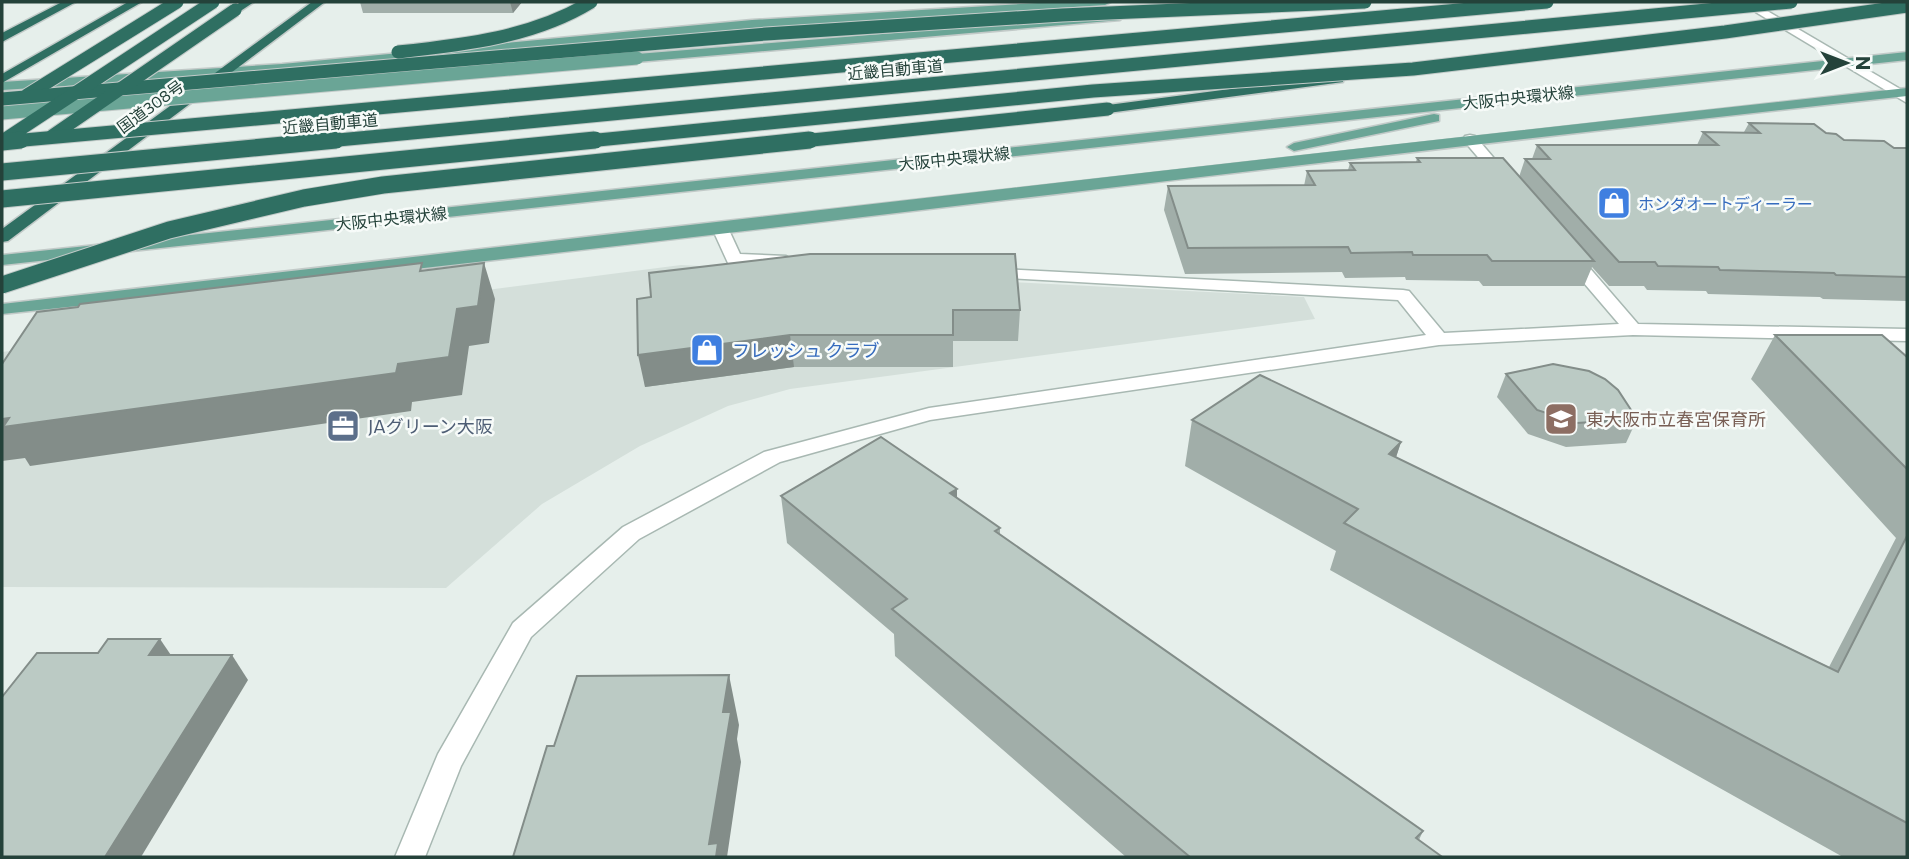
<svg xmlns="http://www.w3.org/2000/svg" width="1909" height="859" viewBox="0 0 1909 859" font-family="Commissioner,'Noto Sans JP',sans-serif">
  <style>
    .built { fill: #d4dfda }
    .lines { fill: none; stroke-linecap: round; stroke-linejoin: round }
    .minor-casing { stroke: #a8b8b2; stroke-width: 3 }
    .major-casing { stroke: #c2cac8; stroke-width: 3 }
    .highway-casing { stroke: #c2cac8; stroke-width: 3 }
    .minor { fill: #fff; fill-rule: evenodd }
    .major { fill: #6aa596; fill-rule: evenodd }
    .highway { fill: #2f6f62; fill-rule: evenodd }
    .major-bridge-casing { stroke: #c2cac8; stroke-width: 15; stroke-linecap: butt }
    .highway-bridge-far1-casing { stroke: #c2cac8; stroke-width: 15; stroke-linecap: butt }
    .highway-bridge-casing { stroke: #c2cac8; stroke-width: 19; stroke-linecap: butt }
    .major-bridge { stroke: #6aa596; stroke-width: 13 }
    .highway-bridge-far1 { stroke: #2f6f62; stroke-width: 13 }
    .highway-bridge { stroke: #2f6f62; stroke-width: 17 }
    .wall { fill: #a1aea9 }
    .shaded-wall { fill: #838d89 }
    .building { fill: #bbcac4; stroke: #838d89; stroke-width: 2 }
    .labels { text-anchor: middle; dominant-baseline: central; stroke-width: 5; stroke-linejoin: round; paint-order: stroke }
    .far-street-label { font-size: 16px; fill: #24423a; stroke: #f7fbf9 }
    .far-shop-label { font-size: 16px; fill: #366cbe; stroke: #f7fbf9; text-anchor: start }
    .shop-label { font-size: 18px; fill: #366cbe; stroke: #f7fbf9; text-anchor: start }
    .education-label { font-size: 18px; fill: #785e54; stroke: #f7fbf9; text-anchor: start }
    .service-label { font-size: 18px; fill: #4e5e75; stroke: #f7fbf9; text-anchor: start }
  </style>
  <rect width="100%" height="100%" fill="#e6efeb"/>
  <!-- built -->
  <path class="built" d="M681 265 1304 297 1315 319 790 389 728 406 640 446 542 504 446 588 2 587V352Z"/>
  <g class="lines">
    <defs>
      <g id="minor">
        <path d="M1739 2H1752L1907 93V103Z"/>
        <path d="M1470 135 1475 136 1510 177 1513 180 1510 183H1500L1465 142 1463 139 1465 136Z"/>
        <path d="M720 223 728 228 740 254 786 256 795 261 786 266 728 263 712 228Z"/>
        <path d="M1569 250 1575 251 1638 324 1907 329V341L1633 335 1439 345 930 420 780 462 639 539 531 637 461 766 425 857H395L438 754 513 623 623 527 764 452 929 408 1426 335 1398 300 990 277 984 276 981 272 984 268 1403 290 1409 291 1444 333 1619 324 1560 255Z"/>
      </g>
      <g id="major">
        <path d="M1055 2H1111L1105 5 752 28 282 72 2 90V82L282 64 752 20Z"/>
        <path d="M1116 15 1122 18 1120 20 637 62 631 58 637 54Z"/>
        <path d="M1907 52V60L2 265V255Z"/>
        <path d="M1907 88V96C1271 165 638 248 2 314V304C637 232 1272 156 1907 88Z"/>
        <path d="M1434 114 1439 115V121L1294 151 1287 147 1294 143Z"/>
      </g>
      <g id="highway">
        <path d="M62 2H76L2 42V33Z"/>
        <path d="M128 2H142L2 83V74Z"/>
        <path d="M241 2H254L239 12H231V8Z"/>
        <path d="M312 2H325L8 241 2 242V229Z"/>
        <path d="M1338 75 1343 76V82L1108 113 1101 109 1108 105Z"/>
      </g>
    </defs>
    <!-- minor casing -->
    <use href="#minor" class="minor-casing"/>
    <!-- major casing -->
    <use href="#major" class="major-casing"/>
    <!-- highway casing -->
    <use href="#highway" class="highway-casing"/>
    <!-- minor -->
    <use href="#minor" class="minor"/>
    <!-- major -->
    <use href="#major" class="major"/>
    <!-- highway -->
    <use href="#highway" class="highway"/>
    <defs>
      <path id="major-bridge" d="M2 113 637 58"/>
      <g id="highway-bridge-far1">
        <path d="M398 52C464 45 534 37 591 2"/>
        <path d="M27 95 177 2"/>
        <path d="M2 99 766 34 1062 15 1365 2"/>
        <path d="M52 136 235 10"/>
        <path d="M4 140 213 2"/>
        <path d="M2 142 1547 2"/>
        <path d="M317 142 1791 2"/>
        <path d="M578 142 1093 91 1413 69 1725 32 1907 6"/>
        <path d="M793 142 1108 109"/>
      </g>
      <g id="highway-bridge">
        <path d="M2 142 21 140"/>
        <path d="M2 172 336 140"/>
        <path d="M2 199 595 140"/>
        <path d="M2 285 169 230 304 198 383 185 810 140"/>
      </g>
    </defs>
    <!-- major-bridge casing -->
    <use href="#major-bridge" class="major-bridge-casing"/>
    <!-- highway-bridge-far1 casing -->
    <use href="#highway-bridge-far1" class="highway-bridge-far1-casing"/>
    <!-- highway-bridge casing -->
    <use href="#highway-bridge" class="highway-bridge-casing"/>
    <!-- major-bridge -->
    <use href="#major-bridge" class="major-bridge"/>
    <!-- highway-bridge-far1 -->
    <use href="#highway-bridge-far1" class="highway-bridge-far1"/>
    <!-- highway-bridge -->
    <use href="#highway-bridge" class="highway-bridge"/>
  </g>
  <!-- wall -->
  <g class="wall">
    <path d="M360 2H522L513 13H363Z"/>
    <path d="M1749 123 1826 133 1844 140 1894 148H1907V301L1823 299 1820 297 1708 294 1706 291 1647 290 1644 286H1609L1592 267 1584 286H1483L1479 281 1406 280 1405 277 1345 278 1342 272 1185 274 1164 210 1168 186H1304L1307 171 1348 170 1350 163 1416 162 1417 158 1519 177 1525 159H1532L1537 145H1697L1703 132H1744Z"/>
    <path d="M637 299 1020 310 1018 341H953V367H794L645 387Z"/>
    <path d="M1775 335 1907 357V857H1843L1330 570 1336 551 1185 466 1192 420 1401 442 1396 457 1829 667 1896 538 1751 379Z"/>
    <path d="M1506 374 1637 419 1626 443 1566 447 1528 434 1497 397Z"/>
    <path d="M781 496 957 498 1000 528V534L1423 831 1419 840 1440 857H1126L895 656 894 634 787 543Z"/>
  </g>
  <!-- shaded-wall -->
  <g class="shaded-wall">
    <path d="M510 2H522L513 13Z"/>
    <path d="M484 263 495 299 489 343 469 346 462 395 412 402 411 411 30 466 25 458 2 461V419L398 364 457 309Z"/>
    <path d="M790 335 794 367 645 387 638 355Z"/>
    <path d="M1401 442 1386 488 1389 454Z"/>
    <path d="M957 489V535L950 493Z"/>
    <path d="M160 639 177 664 149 655Z"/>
    <path d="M232 655 248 680 141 857H105Z"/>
    <path d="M729 675 739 725 737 739 741 762 727 857H712L709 844 723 712Z"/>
  </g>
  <!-- building -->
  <g class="building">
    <path d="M1749 123 1814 124 1826 133 1836 134 1844 140 1884 141 1894 148H1907V277L1836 275 1834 273 1720 270 1718 267 1658 266 1655 262H1619L1525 159H1550L1537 145H1718L1703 132 1760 133Z"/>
    <path d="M1417 158H1503L1594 261H1492L1487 255H1413L1412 252 1351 253 1348 247 1188 248 1168 186 1315 185 1307 171 1355 170 1350 163 1420 162Z"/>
    <path d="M810 254H1015L1020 310H953V335H790L638 355 637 299 651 297 649 273Z"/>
    <path d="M422 263 420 271 484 263 478 306 457 309 449 357 398 364 396 373 3 427 9 418 2 419V364L37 312 78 307 80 304Z"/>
    <path d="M1775 335H1882L1907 357V469Z"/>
    <path d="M1553 364 1589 371 1605 379 1618 390 1637 419 1577 423 1537 410 1506 374Z"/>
    <path d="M1260 375 1401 442 1389 454 1838 672 1907 536V823L1344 523 1358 509 1192 420Z"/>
    <path d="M881 437 957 489 950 493 1000 528 995 531 1423 831 1416 838 1441 856 1439 857H1190L892 609 907 599 781 496Z"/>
    <path d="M108 639H160L149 655H232L105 857H2V697L37 653H98Z"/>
    <path d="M729 675 723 712H731L709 844 718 843 716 857H513L547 746H554L577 676Z"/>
  </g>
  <!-- icons -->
  <defs>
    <symbol id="shop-square" viewBox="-11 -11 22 22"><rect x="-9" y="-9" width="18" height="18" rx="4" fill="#3f7fe0" stroke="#f7fbf9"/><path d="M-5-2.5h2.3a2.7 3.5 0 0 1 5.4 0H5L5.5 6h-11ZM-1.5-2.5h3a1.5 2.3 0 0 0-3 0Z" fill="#fff"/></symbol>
    <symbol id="school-square" viewBox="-11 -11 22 22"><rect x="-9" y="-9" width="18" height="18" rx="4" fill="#8d6e63" stroke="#f7fbf9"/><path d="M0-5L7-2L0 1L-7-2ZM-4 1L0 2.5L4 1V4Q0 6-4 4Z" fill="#fff"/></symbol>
    <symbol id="office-square" viewBox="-11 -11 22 22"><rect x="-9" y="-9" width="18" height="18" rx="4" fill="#5c6f8a" stroke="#f7fbf9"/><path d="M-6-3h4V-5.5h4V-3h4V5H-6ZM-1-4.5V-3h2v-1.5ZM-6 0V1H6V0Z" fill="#fff"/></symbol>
  </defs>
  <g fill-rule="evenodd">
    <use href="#shop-square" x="1595" y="184" width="38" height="38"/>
    <use href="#shop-square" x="688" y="331" width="38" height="38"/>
    <use href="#school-square" x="1542" y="400" width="38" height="38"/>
    <use href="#office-square" x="324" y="407" width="38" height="38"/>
  </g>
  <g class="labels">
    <!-- far-street labels -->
    <g class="far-street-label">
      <text transform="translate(895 69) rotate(-5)">近畿自動車道</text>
      <text transform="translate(1518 97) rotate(-6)">大阪中央環状線</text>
      <text transform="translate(150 106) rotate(-36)">国道308号</text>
      <text transform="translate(330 123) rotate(-5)">近畿自動車道</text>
      <text transform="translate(954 158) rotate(-6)">大阪中央環状線</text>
      <text transform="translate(391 218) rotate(-6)">大阪中央環状線</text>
    </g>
    <!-- far-shop labels -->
    <g class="far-shop-label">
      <text x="1638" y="203">ホンダオートディーラー</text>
    </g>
    <!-- shop labels -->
    <g class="shop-label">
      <text x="732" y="350">フレッシュ クラブ</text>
    </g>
    <!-- education labels -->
    <g class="education-label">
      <text x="1586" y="419">東大阪市立春宮保育所</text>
    </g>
    <!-- service labels -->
    <g class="service-label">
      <text x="368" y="426">JAグリーン大阪</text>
    </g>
  </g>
  <!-- border -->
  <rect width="1909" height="859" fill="none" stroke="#24423a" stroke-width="7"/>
  <!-- north arrow -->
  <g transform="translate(1846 63) rotate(90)" stroke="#f7fbf9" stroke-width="5" paint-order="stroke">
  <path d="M0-5L12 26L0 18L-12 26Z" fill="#24423a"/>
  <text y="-10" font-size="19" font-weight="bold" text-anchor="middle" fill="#24423a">N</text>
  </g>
</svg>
